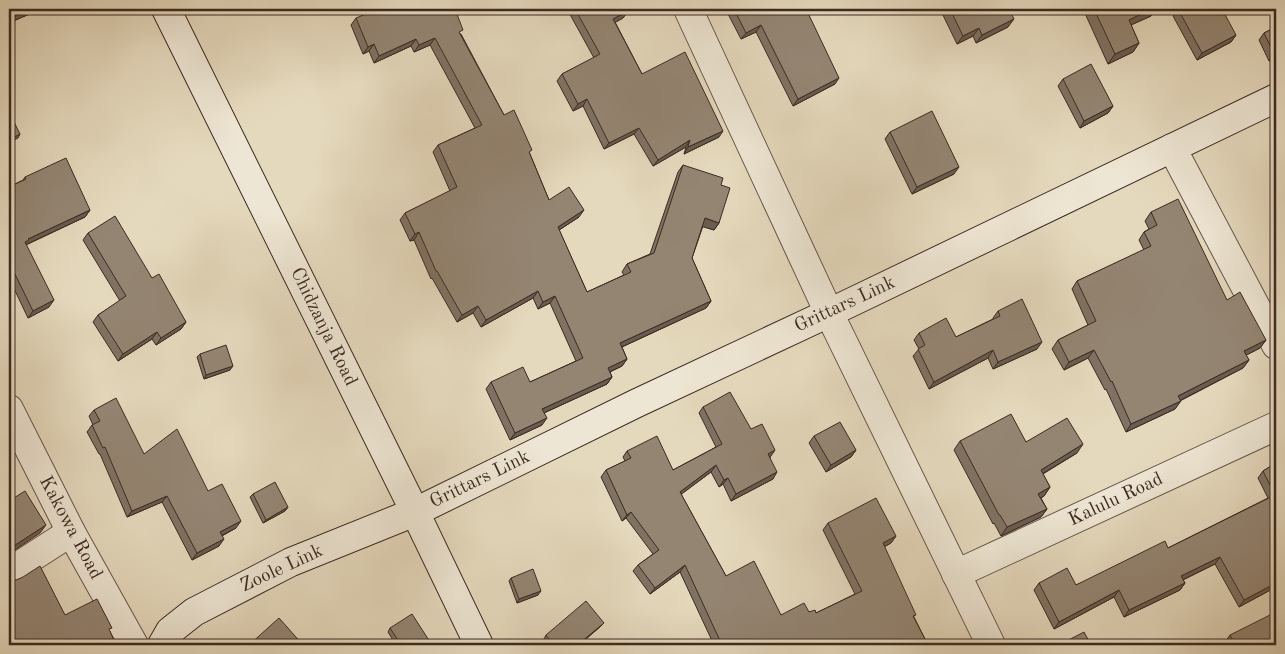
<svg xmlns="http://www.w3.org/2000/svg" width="1285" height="654" viewBox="0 0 1285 654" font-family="'Old Standard TT',serif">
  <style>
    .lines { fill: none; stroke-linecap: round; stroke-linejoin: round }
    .street-casing { stroke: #67564a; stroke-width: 30 }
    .secondary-casing { stroke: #3d2a23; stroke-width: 30 }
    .street { stroke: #eee6d4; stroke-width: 28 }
    .secondary { stroke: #eee6d4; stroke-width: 28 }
    .wall { fill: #7f7263; stroke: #3d2a23 }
    .shaded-wall { fill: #685d50; stroke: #3d2a23 }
    .building { fill: #948573; stroke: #3d2a23 }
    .labels { text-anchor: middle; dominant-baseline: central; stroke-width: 4; stroke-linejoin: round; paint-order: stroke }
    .street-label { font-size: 19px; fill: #3d2a23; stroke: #eee6d4 }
  </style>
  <rect width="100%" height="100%" fill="#e5d9bd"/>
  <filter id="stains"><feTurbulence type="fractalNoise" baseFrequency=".004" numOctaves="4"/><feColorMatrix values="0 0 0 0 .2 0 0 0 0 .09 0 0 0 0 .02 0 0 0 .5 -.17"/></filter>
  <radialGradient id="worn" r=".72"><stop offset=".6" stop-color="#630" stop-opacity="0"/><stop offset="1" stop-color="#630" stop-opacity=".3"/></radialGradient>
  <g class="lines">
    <defs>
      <g id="street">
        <path d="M688 9 829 313 991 645"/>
        <path d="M1172 148 1276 345"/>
        <path d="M9 409 71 532 134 645"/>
        <path d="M9 572 71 532"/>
        <path d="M956 574 1276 426"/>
      </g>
      <g id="secondary">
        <path d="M166 9 415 512 479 645"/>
        <path d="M162 645 170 631 194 612 291 562 415 512 637 403 829 313 1276 98"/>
      </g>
    </defs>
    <!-- street casing -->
    <use href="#street" class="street-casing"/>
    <!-- secondary casing -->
    <use href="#secondary" class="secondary-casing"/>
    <!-- street -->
    <use href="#street" class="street"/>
    <!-- secondary -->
    <use href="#secondary" class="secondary"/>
  </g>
  <!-- wall -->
  <g class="wall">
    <path d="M9 9H41L11 22 9 16Z"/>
    <path d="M567 9H626L628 11 623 18 615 22 642 74 719 137 684 154 686 147 653 166 634 134 604 149 583 106 573 111 557 81 562 74 594 58Z"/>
    <path d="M732 9H818L808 14 835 84 793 106 756 32 741 39 728 14Z"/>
    <path d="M940 9H1009L1008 27 976 43 973 36 957 44Z"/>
    <path d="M1083 9H1156L1151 16 1131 25 1139 43 1133 52 1108 64Z"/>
    <path d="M1178 9 1236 35 1231 42 1197 60 1173 16Z"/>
    <path d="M356 18 461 34 504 115 530 154 549 200 579 217 559 230 587 292 624 275 622 272 627 264 650 254 678 172 683 165 721 185 719 223 714 230 703 226 692 258 711 301 706 308 622 347 627 359 622 366 610 372 612 377 607 384 544 413 542 425 510 440 486 389 491 382H530L576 361 550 303 538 309 533 298 481 327 473 313 457 322 432 278 431 279 414 240 410 241 400 220 405 213 450 191 433 152 438 145 475 128 430 45 414 52 411 46 374 63 369 51 363 54 351 25Z"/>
    <path d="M1276 27V57L1269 61 1259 40 1264 33Z"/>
    <path d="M1063 79 1113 106 1108 113 1080 128 1058 86Z"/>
    <path d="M890 132 954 174 912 194 885 139Z"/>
    <path d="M25 177 90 210 85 217 26 245 49 307 28 318 9 278V187L23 180Z"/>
    <path d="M1151 212 1227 300 1266 340 1260 348 1246 355 1249 360 1243 368 1180 401 1175 409 1126 432 1106 389 1105 390 1088 358 1064 370 1052 349 1058 340 1088 325 1072 289 1077 281 1144 250 1139 240 1144 232 1149 229 1145 221Z"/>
    <path d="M88 233 152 278 186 322 181 329 156 345 152 339 118 361 93 322 98 315 120 301 83 240Z"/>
    <path d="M998 311 1037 349 993 369 988 358 929 389 913 356 919 349 914 340 919 333 956 337 993 319V318Z"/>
    <path d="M200 354 230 370 204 379 197 357Z"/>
    <path d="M703 407 751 429 771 456 770 457 773 479 731 501 723 484 719 487 711 472 681 494 726 576 781 615 809 612 816 613 855 594 823 530 828 523 896 536 891 543 884 547 914 617 928 645H714L680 572 650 594 633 571 638 565 653 554 626 518 622 521 601 477 606 470 625 461 623 457 627 451 673 470 716 447 699 413Z"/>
    <path d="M94 410 144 454 208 491 236 528 222 536 219 546 192 560 162 502 127 517 100 454H99L87 432 92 425H93L89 416Z"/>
    <path d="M814 436 856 450 851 457 826 472 809 443Z"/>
    <path d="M960 441 1026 442 1077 453 1043 474 1050 487 1044 496 1041 498 1047 509 1041 517 1001 536 994 523 993 524 954 450Z"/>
    <path d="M1276 463V587L1239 607 1215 564 1183 580 1185 583 1180 590 1124 617 1114 597 1054 629 1034 590 1039 583 1076 585 1168 548 1268 498 1258 478 1263 471Z"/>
    <path d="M253 494 288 507 285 511 263 523 250 497Z"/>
    <path d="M511 578 538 595 517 603 509 581Z"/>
    <path d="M601 626 579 645H548L544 639 546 635Z"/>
    <path d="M390 628 432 645H396L388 632Z"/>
    <path d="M1230 635 1276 645H1227L1225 642Z"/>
  </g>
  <!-- shaded-wall -->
  <g class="shaded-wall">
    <path d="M30 9H41L11 22 16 15Z"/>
    <path d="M811 9H818L802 18 807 11Z"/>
    <path d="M1151 9H1156L1151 16 1122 29 1129 20Z"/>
    <path d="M628 11 623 18 609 26 613 19Z"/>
    <path d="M1014 19 1008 27 976 43 982 35Z"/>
    <path d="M761 25 756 32 741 39 746 33Z"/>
    <path d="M979 28 973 36 957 44 963 36Z"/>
    <path d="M1236 35 1231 42 1197 60 1202 53Z"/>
    <path d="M435 38 430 45 414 52 419 45Z"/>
    <path d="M416 39 411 46 374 63 379 56Z"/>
    <path d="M1139 43 1133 52 1108 64 1115 54Z"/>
    <path d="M374 44 369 51 363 54 368 47Z"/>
    <path d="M1276 53V57L1269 61 1274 54Z"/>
    <path d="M839 78 835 84 793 106 798 99Z"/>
    <path d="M587 99 583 106 573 111 578 104Z"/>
    <path d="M1113 106 1108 113 1080 128 1084 121Z"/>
    <path d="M639 128 634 134 604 149 609 143Z"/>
    <path d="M723 131 719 137 684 154 688 147Z"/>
    <path d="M20 134 18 138 9 143V140Z"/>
    <path d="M690 140 686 147 653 166 658 160Z"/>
    <path d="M959 167 954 174 912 194 917 187Z"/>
    <path d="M90 210 85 217 25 245V242L28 239Z"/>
    <path d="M584 210 579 217 553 234 558 227Z"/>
    <path d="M705 218 719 223 714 230 700 226Z"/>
    <path d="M419 232 414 240 410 241 415 234Z"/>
    <path d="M538 291 533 298 481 327 486 320Z"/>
    <path d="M555 296 550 303 538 309 543 302Z"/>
    <path d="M54 300 49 307 28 318 33 311Z"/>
    <path d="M711 301 706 308 615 350 620 343Z"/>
    <path d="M478 306 473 313 457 322 462 315Z"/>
    <path d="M186 322 181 329 156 345 161 338Z"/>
    <path d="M157 332 152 339 118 361 123 354Z"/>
    <path d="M1266 340 1260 348 1239 359 1244 351Z"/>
    <path d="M1042 342 1037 349 993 369 998 362Z"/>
    <path d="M993 350 988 358 929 389 934 382Z"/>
    <path d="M1094 350 1088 358 1064 370 1069 362Z"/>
    <path d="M627 359 622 366 603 375 608 368Z"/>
    <path d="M1249 360 1243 368 1173 404 1178 396Z"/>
    <path d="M233 366 230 370 204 379 206 375Z"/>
    <path d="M612 377 607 384 537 416 542 409Z"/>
    <path d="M1181 401 1175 409 1126 432 1131 424Z"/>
    <path d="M547 418 542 425 510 440 515 433Z"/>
    <path d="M1083 444 1077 453 1035 478 1041 470Z"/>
    <path d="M775 450 771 456 763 461 768 454Z"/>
    <path d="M856 450 851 457 826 472 831 465Z"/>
    <path d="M716 465 711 472 675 499 680 492Z"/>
    <path d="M777 472 773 479 731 501 736 494Z"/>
    <path d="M728 478 723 484 719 487 724 480Z"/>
    <path d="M1050 487 1044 496 1032 502 1038 494Z"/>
    <path d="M167 496 162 502 127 517 132 511Z"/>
    <path d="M288 507 285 511 263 523 266 520Z"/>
    <path d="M1047 509 1041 517 1001 536 1007 527Z"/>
    <path d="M631 512 626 518 622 521 627 515Z"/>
    <path d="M241 521 236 528 215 539 220 532Z"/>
    <path d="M46 525 40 533 9 554V549Z"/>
    <path d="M896 536 891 543 878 550 883 543Z"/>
    <path d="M224 539 219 546 192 560 197 553Z"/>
    <path d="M1220 557 1215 564 1176 583 1181 576Z"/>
    <path d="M685 565 680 572 650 594 655 588Z"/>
    <path d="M1185 583 1180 590 1124 617 1129 610Z"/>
    <path d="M1276 583V587L1239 607 1244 600Z"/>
    <path d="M1119 590 1114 597 1054 629 1059 622Z"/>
    <path d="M541 591 538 595 517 603 519 599Z"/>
    <path d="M604 623 601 626 579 645H576Z"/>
    <path d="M830 641 827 645H822Z"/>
  </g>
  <!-- building -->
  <g class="building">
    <path d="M14 9H30L16 15Z"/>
    <path d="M378 9H455L463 30 459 32 504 115 514 110 532 150 529 152 549 200 569 187 584 210 558 227 587 292 631 272 627 264 654 253 683 165 723 178 721 185 730 188 719 223 705 218 692 258 711 301 620 343 627 359 608 368 612 377 542 409 547 418 515 433 491 382 523 367 530 382 583 358 555 296 543 302 538 291 486 320 478 306 462 315 437 271H436L419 232 415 234 405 213 457 187 438 145 482 125 435 38 419 45 416 39 379 56 374 44 368 47 356 18Z"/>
    <path d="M575 9H626L628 11 613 19 642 74 685 52 723 131 688 147 690 140 658 160 639 128 609 143 587 99 578 104 562 74 600 54Z"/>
    <path d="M734 9H811L807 11 839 78 798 99 761 25 746 33Z"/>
    <path d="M950 9H1009L1014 19 982 35 979 28 963 36Z"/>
    <path d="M1094 9H1151L1129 20 1139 43 1115 54Z"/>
    <path d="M1178 9H1222L1236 35 1202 53Z"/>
    <path d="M1276 27V53L1274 54 1264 33Z"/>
    <path d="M1091 64 1113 106 1084 121 1063 79Z"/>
    <path d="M932 111 959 167 917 187 890 132Z"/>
    <path d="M9 112 20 134 9 140Z"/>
    <path d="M66 158 90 210 28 239 29 240 25 242 54 300 33 311 9 262V187L26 179 25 177Z"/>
    <path d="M1178 199 1227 300 1240 292 1266 340 1244 351 1249 360 1178 396 1181 401 1131 424 1112 381 1111 382 1094 350 1069 362 1058 340 1096 321 1077 281 1151 246 1144 232 1157 225 1151 212Z"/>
    <path d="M115 216 152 278 159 274 186 322 161 338 157 332 123 354 98 315 126 296 88 233Z"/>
    <path d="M1022 299 1042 342 998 362 993 350 934 382 918 349 925 345 919 333 946 318 956 337 1000 316 998 311Z"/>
    <path d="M226 345 233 366 206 375 200 354Z"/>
    <path d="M730 392 751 429 762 424 775 450 768 454 777 472 736 494 728 478 724 480 716 465 680 492 726 576 754 561 781 615 804 603 809 612 815 610 816 613 862 591 828 523 876 498 896 536 883 543 916 615 913 616 928 645H832L830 641 822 645H722L685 565 655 588 638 565 659 550 631 512 627 515 606 470 631 458 627 451 657 436 673 470 722 444 703 407Z"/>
    <path d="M116 398 144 454 177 429 208 491 222 484 241 521 220 532 224 539 197 553 167 496 132 511 105 447 103 448 92 425 100 421 94 410Z"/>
    <path d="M1011 414 1026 442 1067 418 1083 444 1041 470 1050 487 1038 494 1047 509 1007 527 1000 515H999L960 441Z"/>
    <path d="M840 422 856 450 831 465 814 436Z"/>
    <path d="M1276 463V583L1244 600 1220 557 1181 576 1185 583 1129 610 1119 590 1059 622 1039 583 1067 568 1076 585 1165 541 1168 548 1275 495 1263 471Z"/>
    <path d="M275 482 288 507 266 520 253 494Z"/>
    <path d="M25 491 46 525 9 549V501Z"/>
    <path d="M40 566 65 615 97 599 112 628 109 629 116 645H9V578L16 580 23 577Z"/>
    <path d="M533 569 541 591 519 599 511 578Z"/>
    <path d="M586 601 604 623 581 642 576 645H553L546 635Z"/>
    <path d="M412 614 432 645H401L390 628Z"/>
    <path d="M1270 615 1276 628V645H1229L1234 643 1230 635Z"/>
    <path d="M279 618 303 645H249Z"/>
    <path d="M1084 632 1091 645H1059Z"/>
  </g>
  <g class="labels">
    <!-- street labels -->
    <g class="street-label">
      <text transform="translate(845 305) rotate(-25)">Grittars Link</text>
      <text transform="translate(323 327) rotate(64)">Chidzanja Road</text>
      <text transform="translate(480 480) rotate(-26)">Grittars Link</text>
      <text transform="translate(1116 500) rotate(-25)">Kalulu Road</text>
      <text transform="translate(70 528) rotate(62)">Kakowa Road</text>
      <text transform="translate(282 569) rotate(-25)">Zoole Link</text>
    </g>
  </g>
  <!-- margin -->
  <rect width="1285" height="654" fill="none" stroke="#e5d9bd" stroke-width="30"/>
  <rect x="10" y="10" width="1265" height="634" fill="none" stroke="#3d2a23" stroke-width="2.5"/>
  <rect x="15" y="15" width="1255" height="624" fill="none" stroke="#3d2a23"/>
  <rect width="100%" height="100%" filter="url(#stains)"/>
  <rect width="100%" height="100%" fill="url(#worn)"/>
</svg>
